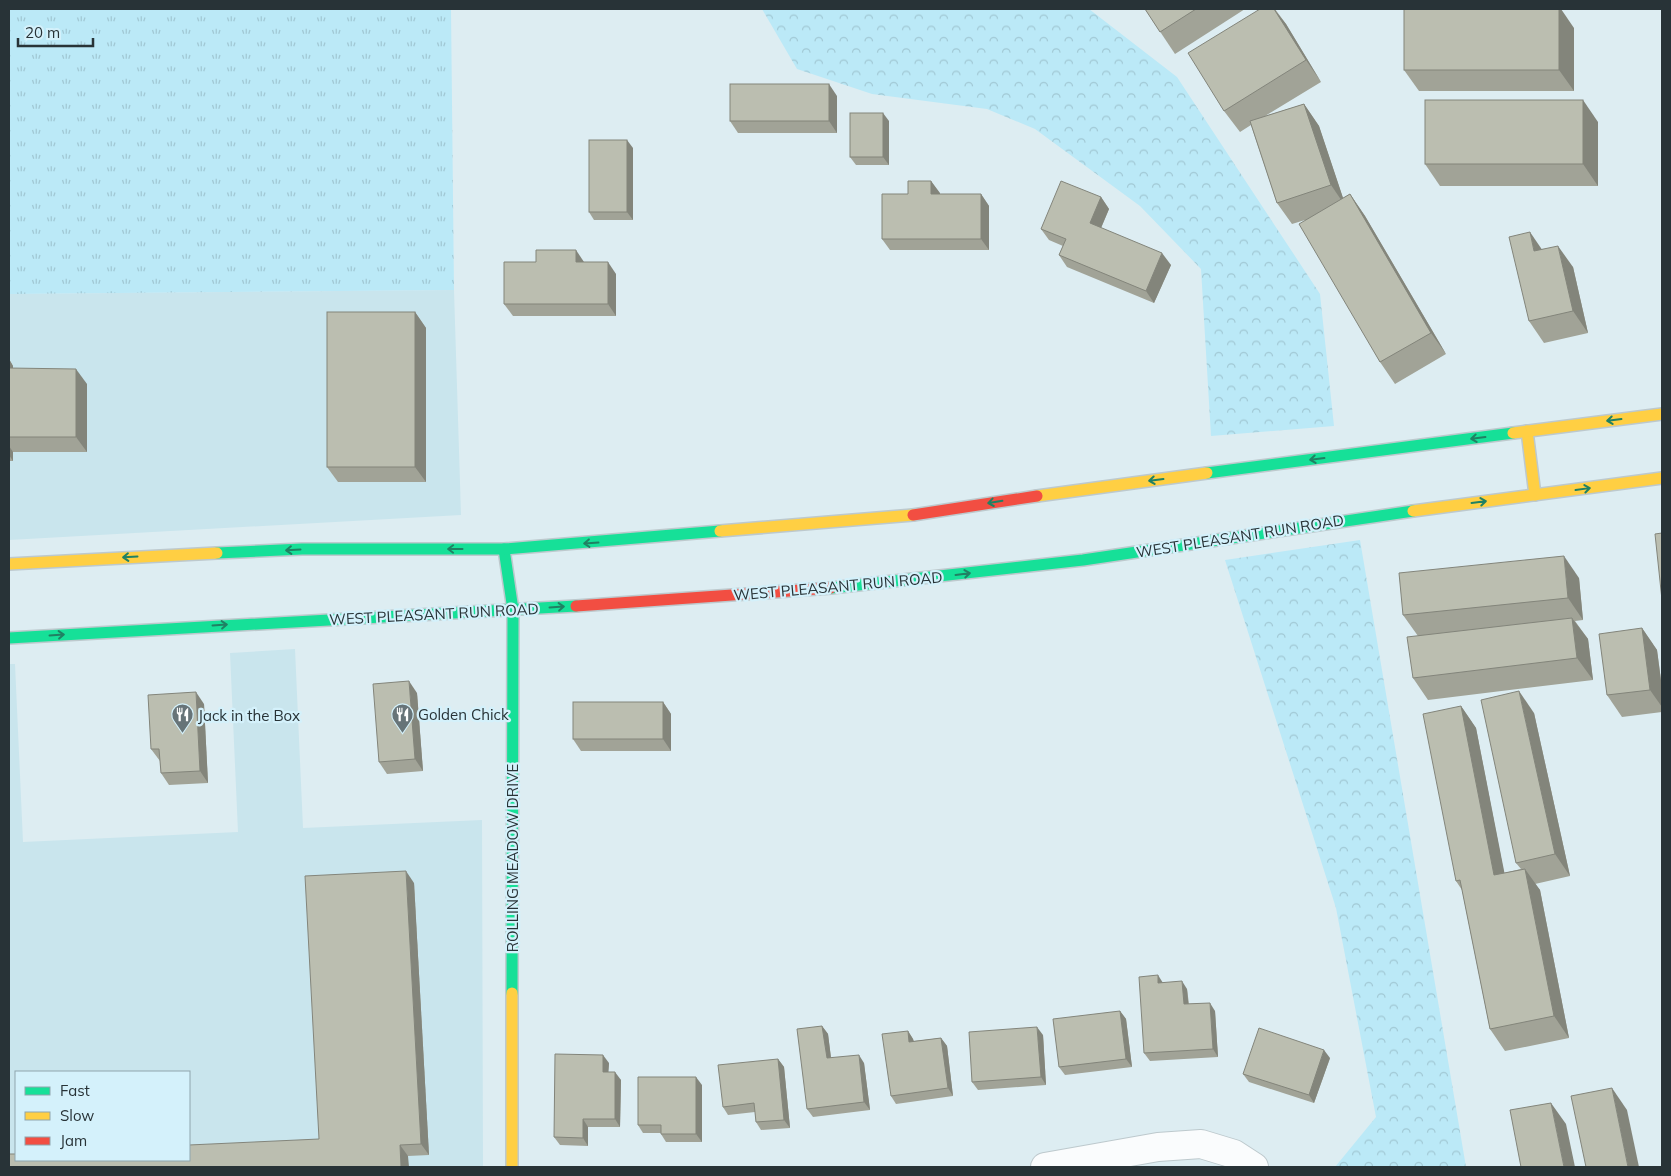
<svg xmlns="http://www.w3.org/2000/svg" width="1671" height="1176" viewBox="0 0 1671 1176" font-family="Mulish,sans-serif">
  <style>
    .built { fill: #c9e5ed; fill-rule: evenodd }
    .grass { fill: url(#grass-tufts) }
    .forest { fill: url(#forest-crowns) }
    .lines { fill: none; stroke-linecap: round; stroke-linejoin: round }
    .street-casing { stroke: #bdc9cd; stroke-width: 30 }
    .fast-casing { stroke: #bdc9cd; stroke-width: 14 }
    .slow-casing { stroke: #bdc9cd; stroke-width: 14 }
    .jam-casing { stroke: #bdc9cd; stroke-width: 14 }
    .street { stroke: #fafcfd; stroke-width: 28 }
    .fast { stroke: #16e098; stroke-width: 11 }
    .slow { stroke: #ffcf43; stroke-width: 11 }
    .jam { stroke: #f24e42; stroke-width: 11 }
    .wall { fill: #a1a397 }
    .shaded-wall { fill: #83857b }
    .building { fill: #bbbeb0; stroke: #83857b }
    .oneway { stroke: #208163 }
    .labels { text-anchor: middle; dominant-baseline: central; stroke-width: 4.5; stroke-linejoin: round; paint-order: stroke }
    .street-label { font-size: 15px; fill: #283337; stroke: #d4f1fb }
    .poi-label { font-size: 15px; fill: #283337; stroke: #d4f1fb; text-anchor: start }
  </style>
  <defs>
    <pattern id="grass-tufts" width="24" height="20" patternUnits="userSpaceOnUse" patternTransform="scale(1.25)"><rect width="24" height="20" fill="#bbe9f7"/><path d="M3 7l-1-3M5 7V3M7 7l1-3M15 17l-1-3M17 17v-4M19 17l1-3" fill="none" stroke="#a1c8d4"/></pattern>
    <pattern id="forest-crowns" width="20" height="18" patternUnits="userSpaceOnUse" patternTransform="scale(1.25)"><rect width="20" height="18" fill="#bbe9f7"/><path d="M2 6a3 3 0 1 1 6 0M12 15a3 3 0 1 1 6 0" fill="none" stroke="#a1c8d4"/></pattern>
  </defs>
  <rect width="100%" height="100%" fill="#ddedf2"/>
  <!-- built -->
  <g class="built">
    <path d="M454 290 461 515 9 540V294Z"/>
    <path d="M295 649 303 828 482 820 483 1167H9V664H15L23 842 238 832 230 653ZM16 1072H189V1160H16Z"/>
  </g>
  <!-- grass -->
  <path class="grass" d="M9 9H451L454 290 9 294Z"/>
  <!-- forest -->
  <g class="forest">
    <path d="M762 9H1089L1177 77 1320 294 1334 426 1211 436 1201 269 1140 206 1035 129 987 109 872 94 797 69Z"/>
    <path d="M1360 540 1466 1167H1335L1376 1117 1336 908 1225 560Z"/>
  </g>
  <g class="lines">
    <defs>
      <path id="street" d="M1045 1167 1158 1147 1201 1144 1234 1154 1254 1167"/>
      <g id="fast">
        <path d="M1207 473 1513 433"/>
        <path d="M504 549 513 610 512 993"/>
        <path d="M217 553 302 549H504L720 531"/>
        <path d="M831 588 1083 560 1413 511"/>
        <path d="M9 638 576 606"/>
      </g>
      <g id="slow">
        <path d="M1527 431 1535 495"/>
        <path d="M1513 433 1662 414"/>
        <path d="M1037 496 1207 473"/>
        <path d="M1413 511 1662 478"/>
        <path d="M720 531 913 515"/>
        <path d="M9 564 217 553"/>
        <path d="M512 1167V993"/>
      </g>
      <g id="jam">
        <path d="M913 515 1037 496"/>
        <path d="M576 606 831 588"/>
      </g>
    </defs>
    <!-- street casing -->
    <use href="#street" class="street-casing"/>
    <!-- fast casing -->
    <use href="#fast" class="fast-casing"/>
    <!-- slow casing -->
    <use href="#slow" class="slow-casing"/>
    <!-- jam casing -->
    <use href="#jam" class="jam-casing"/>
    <!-- street -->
    <use href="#street" class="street"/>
    <!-- fast -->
    <use href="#fast" class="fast"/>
    <!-- slow -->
    <use href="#slow" class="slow"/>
    <!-- jam -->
    <use href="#jam" class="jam"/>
  </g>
  <!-- wall -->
  <g class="wall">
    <path d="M1145 9H1245L1175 54Z"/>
    <path d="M1260 9H1275L1286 24 1321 82 1265 116 1304 104 1319 126 1343 198 1350 194 1365 216 1446 354 1395 384 1380 362 1305 220 1292 224 1277 203 1251 125 1240 132 1224 111Z"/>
    <path d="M1574 28V91H1419L1404 70Z"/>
    <path d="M837 96V133H738L730 121Z"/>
    <path d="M889 121V165H856L850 157Z"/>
    <path d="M1598 122V186H1440L1425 164Z"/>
    <path d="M633 148V220H594L589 212Z"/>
    <path d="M931 181 940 194H981L989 206V250H890L882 239 908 194Z"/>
    <path d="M1101 197 1109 209 1101 228 1171 265 1154 303 1067 267 1059 255 1063 246 1049 240 1041 229Z"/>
    <path d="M1542 249 1573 267 1588 333 1544 343 1529 321Z"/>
    <path d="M584 262 616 274V316H513L504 304Z"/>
    <path d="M415 312 426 328V482H338L327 467Z"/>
    <path d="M9 359 13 366V368L87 384V452H13V461H9Z"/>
    <path d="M1579 578 1583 620 1575 621 1588 639 1593 680 1428 700 1413 678 1418 636 1403 615Z"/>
    <path d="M1642 628 1657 650 1662 688V712L1622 717 1607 695Z"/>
    <path d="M417 693 423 771 387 774 379 762Z"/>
    <path d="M663 702 671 714V751H581L573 739Z"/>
    <path d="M204 704 208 783 169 785 161 773 160 761 151 749Z"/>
    <path d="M1461 706 1476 728 1504 873 1521 869 1516 863 1534 713 1570 876 1535 884 1540 890 1569 1038 1505 1051 1490 1029 1462 890 1456 881Z"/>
    <path d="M414 883 429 1155 408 1156 319 1139Z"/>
    <path d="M1163 983 1187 989 1189 1004 1215 1011 1218 1057 1150 1061 1144 1053Z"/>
    <path d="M1120 1011 1126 1019 1132 1067 1065 1075 1059 1067Z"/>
    <path d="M822 1026 828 1034 831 1058 864 1063 870 1110 813 1117 807 1109Z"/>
    <path d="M908 1031 913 1039 914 1041 941 1038 947 1046 953 1096 896 1104 891 1096Z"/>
    <path d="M1043 1035 1046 1085 978 1090 972 1082Z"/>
    <path d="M1330 1058 1314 1103 1249 1082 1243 1074Z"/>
    <path d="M778 1059 784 1067 790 1128 761 1130 756 1122 755 1112 728 1115 723 1107Z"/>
    <path d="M609 1063 608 1072 621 1080 620 1127H588V1146L560 1145 554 1137Z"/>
    <path d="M702 1085V1142H666L661 1134V1133H643L638 1125Z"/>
  </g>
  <!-- shaded-wall -->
  <g class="shaded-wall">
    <path d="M1274 9 1286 24 1321 82 1306 60Z"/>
    <path d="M1559 9H1561L1574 28V91L1559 70Z"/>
    <path d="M829 84 837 96V133L829 121Z"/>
    <path d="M1583 100 1598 122V186L1583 164Z"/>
    <path d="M1304 104 1319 126 1346 207 1331 185Z"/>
    <path d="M883 113 889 121V165L883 157Z"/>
    <path d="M627 140 633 148V220L627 212Z"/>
    <path d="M931 181 940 193V206L931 194Z"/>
    <path d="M981 194 989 206V250L981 239Z"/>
    <path d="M1350 194 1365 216 1446 354 1431 333Z"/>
    <path d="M1101 197 1109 209 1098 235 1090 223Z"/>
    <path d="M1530 232 1545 254 1534 251Z"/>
    <path d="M1558 246 1573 267 1588 333 1573 311Z"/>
    <path d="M576 250 584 262H576Z"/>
    <path d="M1162 253 1171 265 1154 303 1146 291Z"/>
    <path d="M608 262 616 274V316L608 304Z"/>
    <path d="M415 312 426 328V482L415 467Z"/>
    <path d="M9 359 13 366V384L9 377Z"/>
    <path d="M76 369 87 384V452L76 437Z"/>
    <path d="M9 446 13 452V461L9 455Z"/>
    <path d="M1564 556 1579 578 1583 620 1568 598Z"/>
    <path d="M1572 618 1588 639 1593 680 1577 658Z"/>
    <path d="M1642 628 1657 650 1662 688V707L1650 690Z"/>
    <path d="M409 681 417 693 423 771 415 759Z"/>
    <path d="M1519 691 1534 713 1570 876 1555 854Z"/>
    <path d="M196 692 204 704 208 783 200 771Z"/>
    <path d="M663 702 671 714V751L663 739Z"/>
    <path d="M1461 706 1476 728 1509 896 1494 875Z"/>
    <path d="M1525 869 1540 890 1569 1038 1554 1016Z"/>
    <path d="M406 871 414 883 429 1155 421 1144Z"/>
    <path d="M1158 975 1163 983H1158Z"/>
    <path d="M1182 981 1187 989 1189 1012 1184 1004Z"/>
    <path d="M1210 1003 1215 1011 1218 1057 1213 1049Z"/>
    <path d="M1120 1011 1126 1019 1132 1067 1126 1059Z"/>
    <path d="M822 1026 828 1034 832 1066 827 1058Z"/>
    <path d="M1037 1027 1043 1035 1046 1085 1041 1077Z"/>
    <path d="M908 1031 913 1039 915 1050 909 1042Z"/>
    <path d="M941 1038 947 1046 953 1096 948 1088Z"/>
    <path d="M1324 1050 1330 1058 1314 1103 1309 1095Z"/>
    <path d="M603 1055 609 1063 608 1080 603 1072Z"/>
    <path d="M859 1055 864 1063 870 1110 864 1102Z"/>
    <path d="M778 1059 784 1067 790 1128 784 1120Z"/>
    <path d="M615 1072 621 1080 620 1127 615 1119Z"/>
    <path d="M696 1077 702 1085V1142L696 1134Z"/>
    <path d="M1612 1088 1627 1110 1639 1167H1628Z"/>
    <path d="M1551 1103 1566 1124 1575 1167H1564Z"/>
    <path d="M583 1119 588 1127V1146L583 1138Z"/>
    <path d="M400 1145 408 1156 409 1167H401Z"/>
  </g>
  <!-- building -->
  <g class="building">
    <path d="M1145 9H1196L1160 32Z"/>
    <path d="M1260 9H1274L1306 60 1224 111 1188 53Z"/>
    <rect x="1404" y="9" width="155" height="61"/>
    <rect x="730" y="84" width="99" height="37"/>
    <rect x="1425" y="100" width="158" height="64"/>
    <path d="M1304 104 1331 185 1277 203 1250 121Z"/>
    <rect x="850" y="113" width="33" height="44"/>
    <rect x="589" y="140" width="38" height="72"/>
    <path d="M908 181H931V194H981V239H882V194H908Z"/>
    <path d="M1061 181 1101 197 1090 223 1162 253 1146 291 1059 255 1066 239 1041 229Z"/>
    <path d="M1350 194 1431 333 1380 362 1299 224Z"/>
    <path d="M1530 232 1534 251 1558 246 1573 311 1529 321 1509 237Z"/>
    <path d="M536 250H576V262H608V304H504V262H536Z"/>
    <rect x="327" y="312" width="88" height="155"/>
    <path d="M9 368 76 369V437H9Z"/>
    <path d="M1662 533V600L1655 534Z"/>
    <path d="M1564 556 1568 598 1403 615 1399 573Z"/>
    <path d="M1572 618 1577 658 1413 678 1407 637Z"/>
    <path d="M1642 628 1650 690 1607 695 1599 634Z"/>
    <path d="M409 681 415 759 379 762 373 684Z"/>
    <path d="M1519 691 1555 854 1516 863 1481 700Z"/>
    <path d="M196 692 200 771 161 773 159 749H151L148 695Z"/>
    <rect x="573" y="702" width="90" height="37"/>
    <path d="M1461 706 1494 875 1525 869 1554 1016 1490 1029 1460 880 1456 881 1423 714Z"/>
    <path d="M406 871 421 1144 400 1145 401 1167H9V1154H16V1160H189V1145L319 1139 305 876Z"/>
    <path d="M1158 975V983L1182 981 1184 1004 1210 1003 1213 1049 1144 1053 1139 977Z"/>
    <path d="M1120 1011 1126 1059 1059 1067 1053 1019Z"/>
    <path d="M822 1026 827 1058 859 1055 864 1102 807 1109 797 1029Z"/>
    <path d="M1037 1027 1041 1077 972 1082 969 1032Z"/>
    <path d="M1259 1028 1324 1050 1309 1095 1243 1074Z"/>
    <path d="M908 1031 909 1042 941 1038 948 1088 891 1096 882 1034Z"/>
    <path d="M555 1054 603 1055V1072H615V1119H583V1138L554 1137Z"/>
    <path d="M778 1059 784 1120 756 1122 754 1103 723 1107 718 1065Z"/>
    <path d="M638 1077H696V1134H661V1125H638Z"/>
    <path d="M1612 1088 1628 1167H1586L1571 1096Z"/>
    <path d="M1551 1103 1564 1167H1521L1510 1110Z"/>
  </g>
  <!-- one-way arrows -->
  <defs><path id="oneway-shaft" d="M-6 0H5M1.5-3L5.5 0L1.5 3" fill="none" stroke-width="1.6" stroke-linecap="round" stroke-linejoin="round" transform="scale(1.25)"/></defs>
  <g class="oneway">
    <use href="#oneway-shaft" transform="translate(1614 420) rotate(173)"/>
    <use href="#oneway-shaft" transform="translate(1478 438) rotate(173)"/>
    <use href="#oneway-shaft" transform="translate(1317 459) rotate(173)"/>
    <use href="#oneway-shaft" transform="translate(1156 480) rotate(173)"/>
    <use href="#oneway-shaft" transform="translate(1583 489) rotate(-8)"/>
    <use href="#oneway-shaft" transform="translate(995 502) rotate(171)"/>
    <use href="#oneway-shaft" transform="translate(1479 502) rotate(-7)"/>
    <use href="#oneway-shaft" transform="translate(591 543) rotate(176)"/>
    <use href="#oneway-shaft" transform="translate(455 549) rotate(180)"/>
    <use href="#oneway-shaft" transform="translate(293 550) rotate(177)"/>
    <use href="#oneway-shaft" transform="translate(130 557) rotate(177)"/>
    <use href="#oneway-shaft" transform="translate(963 574) rotate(-7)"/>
    <use href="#oneway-shaft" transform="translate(557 607) rotate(-4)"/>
    <use href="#oneway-shaft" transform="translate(220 625) rotate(-4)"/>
    <use href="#oneway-shaft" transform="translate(57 635) rotate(-4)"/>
  </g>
  <!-- icons -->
  <defs>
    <symbol id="restaurant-pin" viewBox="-11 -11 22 30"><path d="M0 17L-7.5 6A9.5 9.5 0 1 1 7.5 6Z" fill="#677478" stroke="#d4f1fb"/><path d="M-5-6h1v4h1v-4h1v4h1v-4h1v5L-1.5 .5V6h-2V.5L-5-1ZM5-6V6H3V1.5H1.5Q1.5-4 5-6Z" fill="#fff"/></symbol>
  </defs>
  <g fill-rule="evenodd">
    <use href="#restaurant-pin" x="390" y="702" width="25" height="34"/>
    <use href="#restaurant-pin" x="170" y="702" width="25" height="34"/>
  </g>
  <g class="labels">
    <!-- street labels -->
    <g class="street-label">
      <text transform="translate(1240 536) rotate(-9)">WEST PLEASANT RUN ROAD</text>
      <text transform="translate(838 586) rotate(-5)">WEST PLEASANT RUN ROAD</text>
      <text transform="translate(434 614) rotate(-3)">WEST PLEASANT RUN ROAD</text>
      <text transform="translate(512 858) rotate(-90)">ROLLING MEADOW DRIVE</text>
    </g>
    <!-- poi labels -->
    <g class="poi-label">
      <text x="418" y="714">Golden Chick</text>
      <text x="198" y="715">Jack in the Box</text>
    </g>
  </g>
  <!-- border -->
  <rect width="1671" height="1176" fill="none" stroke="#283337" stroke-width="20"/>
  <!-- legend -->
  <rect x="15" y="1071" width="175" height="90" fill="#d4f1fb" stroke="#8fa5ad"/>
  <rect x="25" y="1087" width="25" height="8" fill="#16e098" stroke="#8fa5ad"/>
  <text x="60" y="1096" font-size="15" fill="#283337">Fast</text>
  <rect x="25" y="1112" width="25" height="8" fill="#ffcf43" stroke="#8fa5ad"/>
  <text x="60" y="1121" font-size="15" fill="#283337">Slow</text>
  <rect x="25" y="1137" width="25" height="8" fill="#f24e42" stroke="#8fa5ad"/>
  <text x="60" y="1146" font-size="15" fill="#283337">Jam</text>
  <!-- scale -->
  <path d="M18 38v8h75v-8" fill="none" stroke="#283337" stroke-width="2.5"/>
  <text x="25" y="38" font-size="15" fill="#283337" stroke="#d4f1fb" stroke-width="4" paint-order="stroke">20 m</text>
</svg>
